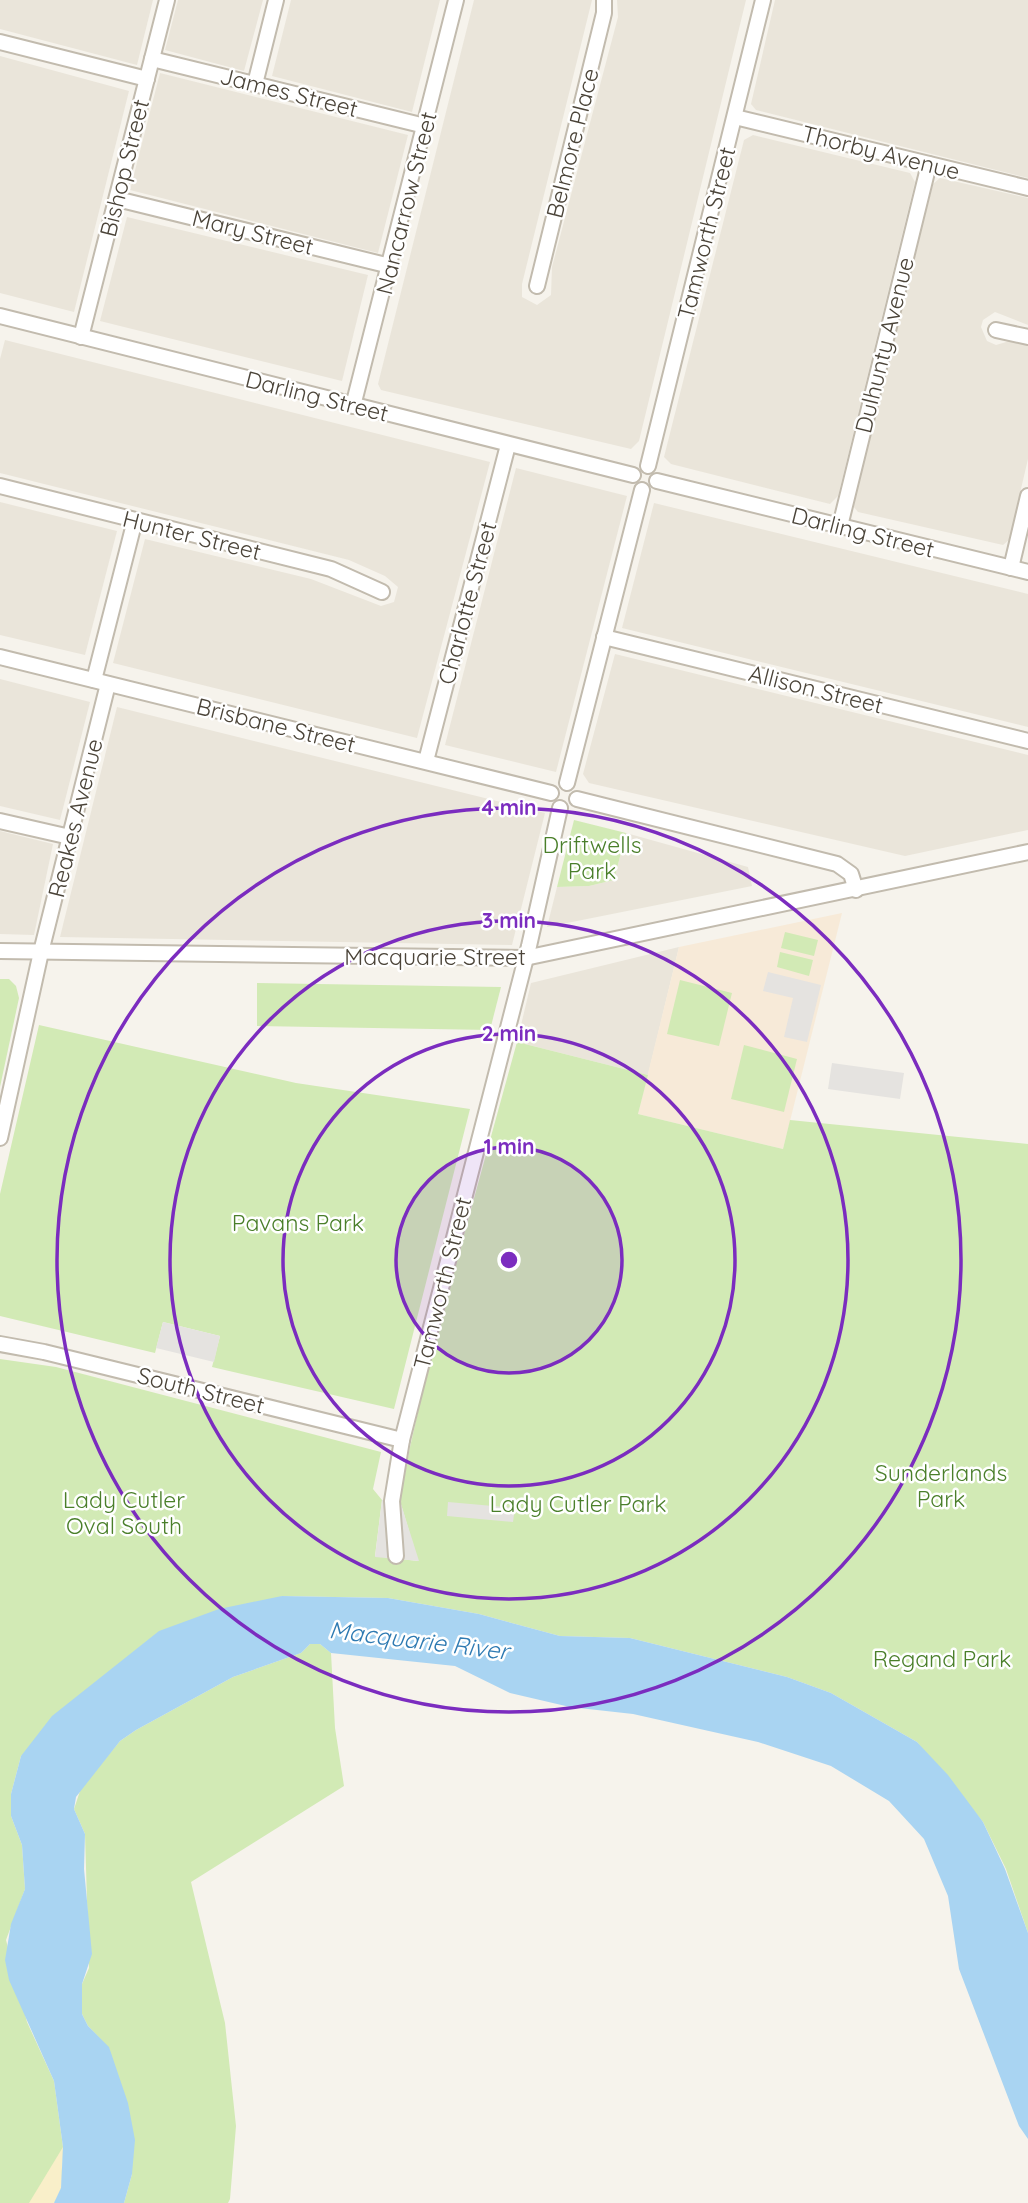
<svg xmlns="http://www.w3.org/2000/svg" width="1028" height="2203" viewBox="0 0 1028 2203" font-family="Quicksand,sans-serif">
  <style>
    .residential { fill: #eae5da }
    .commercial { fill: #f7ead8 }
    .green { fill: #d2eab5 }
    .sand { fill: #f9efc9 }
    .parking { fill: #e5e3e0 }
    .water { fill: #a9d4f2 }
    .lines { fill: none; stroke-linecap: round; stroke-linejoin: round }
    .minor-casing { stroke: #c2bbae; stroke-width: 18 }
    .minor { stroke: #fff; stroke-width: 14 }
    .ring { fill: none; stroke: #7b2cbf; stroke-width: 3.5 }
    .labels { text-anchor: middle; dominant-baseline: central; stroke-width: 5; stroke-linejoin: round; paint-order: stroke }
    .street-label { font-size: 23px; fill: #4b4439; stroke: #fff }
    .park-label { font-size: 23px; fill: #4a7f2a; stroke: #fff }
    .water-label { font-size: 24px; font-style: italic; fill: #2e7ab2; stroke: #fff }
    .centre { fill: #7b2cbf; stroke: #fff; stroke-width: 3.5 }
    .ring-label { font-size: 21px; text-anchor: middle; font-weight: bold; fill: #7b2cbf; stroke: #fff; stroke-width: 5; stroke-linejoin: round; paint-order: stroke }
  </style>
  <rect width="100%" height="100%" fill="#f6f3ec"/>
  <!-- residential -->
  <g class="residential">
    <path d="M0 0H153L137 65 0 29Z"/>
    <path d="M178 0H263L244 71 165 50Z"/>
    <path d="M291 0H440L412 112 272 76Z"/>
    <path d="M474 0H592L522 284V297L537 305 551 295 552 267 618 17 617 0H746L639 441 631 449 381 390 378 384Z"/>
    <path d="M775 0H1028V178L756 110 751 104Z"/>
    <path d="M0 56 129 91 74 312 0 293Z"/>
    <path d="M160 73 408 135 378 253 130 190Z"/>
    <path d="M753 135 910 173 915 182 838 496 830 504 671 464 664 457 744 140Z"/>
    <path d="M940 178 1028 198V325L995 312 983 320 981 327 987 341 996 345 1013 340 1028 343V459L1009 540 1003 545 858 512 853 506 933 184Z"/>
    <path d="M127 217 368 275 342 381 100 321Z"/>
    <path d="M5 340 490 462 417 738 113 663 145 539 311 579 381 606 394 602 398 587 385 576 349 560 0 473V359Z"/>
    <path d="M516 468 627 496 556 772 445 745Z"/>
    <path d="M0 502 117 531 85 655 0 635Z"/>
    <path d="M654 503 1028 594V727L622 628Z"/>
    <path d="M615 654 1028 755V830L905 856 589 783 583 774Z"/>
    <path d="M0 679 90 702 60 820 0 806Z"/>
    <path d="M117 707 545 813 512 945 60 937Z"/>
    <path d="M0 831 53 844 34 935 0 934Z"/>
    <path d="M626 833 748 867 752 886 547 927 557 887 589 886 614 880Z"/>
    <path d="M679 947 648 1075 517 1042 531 983Z"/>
  </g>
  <!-- commercial -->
  <path class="commercial" d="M842 913 783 1149 638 1114 679 947Z"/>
  <!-- green -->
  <g class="green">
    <path d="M574 820 626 833 614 880 589 886 557 887Z"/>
    <path d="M785 932 818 940 814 956 781 948Z"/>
    <path d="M780 952 813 960 809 976 777 967Z"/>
    <path d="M0 979H9L16 986 19 998 0 1087Z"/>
    <path d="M680 980 732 993 719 1046 667 1034Z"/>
    <path d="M257 983 501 987 490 1030 257 1026Z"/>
    <path d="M39 1025 296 1083 470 1109 394 1409 212 1367 220 1336 163 1322 155 1353 0 1316V1194Z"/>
    <path d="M517 1042 648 1075 638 1114 783 1149 790 1120 1028 1144V1933L1006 1869 983 1822 917 1742 831 1693 787 1677 630 1638 560 1636 479 1614 388 1598 282 1596 21 1756 11 1794V1816L22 1845 25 1889 6 1940 27 2022 54 2081 63 2147 61 2188 54 2203H0V1359L56 1367 381 1452 373 1489 382 1500 375 1556 418 1561 400 1501 410 1447 432 1351Z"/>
    <path d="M744 1045 797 1059 784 1112 731 1099Z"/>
    <path d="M310 1644H320L331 1653 335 1728 344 1786 191 1882 225 2023 236 2126 230 2199 228 2203H124L132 2174 109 2048 88 2026 82 2014V1984L89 1968 85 1834 74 1809 81 1788 120 1741 136 1730 233 1677 301 1653Z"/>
  </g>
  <!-- sand -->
  <path class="sand" d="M63 2147 61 2188 54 2203H29Z"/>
  <!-- parking -->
  <g class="parking">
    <path d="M768 972 821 985 807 1042 784 1037 793 998 763 991Z"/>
    <path d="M832 1063 904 1073 900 1099 828 1089Z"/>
    <path d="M163 1322 220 1336 214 1362 156 1348Z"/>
    <path d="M382 1500 400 1501 419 1561 375 1557Z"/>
    <path d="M448 1502 515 1508 513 1522 447 1516Z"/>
  </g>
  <!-- water -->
  <path class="water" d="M282 1596 388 1598 479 1614 560 1636 630 1638 787 1677 831 1693 917 1742 948 1775 983 1822 1005 1869 1028 1933V2139L1019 2126 959 1969 948 1896 924 1839 889 1801 831 1766 758 1742 633 1714 570 1707 510 1693 455 1666 331 1653 320 1644H310L301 1653 233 1677 136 1730 120 1741 76 1797 74 1809 85 1834 84 1869 92 1954 82 1984V2014L88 2026 109 2047 128 2103 135 2140 132 2174 124 2203H54L61 2188 63 2147 54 2081 9 1980 5 1960 11 1924 25 1889 22 1845 11 1816V1794L21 1756 52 1716 159 1631 219 1609Z"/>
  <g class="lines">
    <defs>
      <g id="minor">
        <path d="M0 42 147 79"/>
        <path d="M152 59 425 126"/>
        <path d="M255 84 276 0"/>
        <path d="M735 117 1028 188"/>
        <path d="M117 199 390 266"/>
        <path d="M537 286 604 13V0"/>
        <path d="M0 316 633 475"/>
        <path d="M996 330 1028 337"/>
        <path d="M81 337 167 0"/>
        <path d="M353 406 456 0"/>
        <path d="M648 466 763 0"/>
        <path d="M657 481 1028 572"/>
        <path d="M0 486 331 569 382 592"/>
        <path d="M840 526 929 164"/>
        <path d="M1011 568 1028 496"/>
        <path d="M604 637 1028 741"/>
        <path d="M0 657 551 793"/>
        <path d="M94 680 135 520"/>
        <path d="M426 761 508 445"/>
        <path d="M567 783 642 490"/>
        <path d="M577 799 837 864 851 874 856 890"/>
        <path d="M0 821 70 837"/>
        <path d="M0 951 525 958 1028 852"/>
        <path d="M0 1138 41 952 108 684"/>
        <path d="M0 1344 44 1352 402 1440"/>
        <path d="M396 1556 392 1501 402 1440 529 946 560 808"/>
      </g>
    </defs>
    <!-- minor casing -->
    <use href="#minor" class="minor-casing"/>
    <!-- minor -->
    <use href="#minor" class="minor"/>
  </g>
  <!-- distance rings -->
  <circle cx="509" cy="1260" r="113" fill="#7b2cbf" fill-opacity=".12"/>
  <g class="ring">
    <circle cx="509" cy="1260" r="113"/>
    <circle cx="509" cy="1260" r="226"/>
    <circle cx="509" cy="1260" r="339"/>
    <circle cx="509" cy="1260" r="452"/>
  </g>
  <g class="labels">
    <!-- street labels -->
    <g class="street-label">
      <text transform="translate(289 92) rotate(14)">James Street</text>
      <text transform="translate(572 143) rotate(-76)">Belmore Place</text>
      <text transform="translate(881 152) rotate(14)">Thorby Avenue</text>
      <text transform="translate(124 168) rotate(-76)">Bishop Street</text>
      <text transform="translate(406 203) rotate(-76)">Nancarrow Street</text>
      <text transform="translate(253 232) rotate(14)">Mary Street</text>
      <text transform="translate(706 233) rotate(-76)">Tamworth Street</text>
      <text transform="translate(884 345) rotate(-76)">Dulhunty Avenue</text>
      <text transform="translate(317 396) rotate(14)">Darling Street</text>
      <text transform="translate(863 532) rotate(14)">Darling Street</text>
      <text transform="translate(192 535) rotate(14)">Hunter Street</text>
      <text transform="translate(467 603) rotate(-75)">Charlotte Street</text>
      <text transform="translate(816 689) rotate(14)">Allison Street</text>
      <text transform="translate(276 725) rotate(14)">Brisbane Street</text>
      <text transform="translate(75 818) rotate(-76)">Reakes Avenue</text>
      <text x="435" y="956">Macquarie Street</text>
      <text transform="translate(442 1283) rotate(-76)">Tamworth Street</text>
      <text transform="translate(201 1390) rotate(14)">South Street</text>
    </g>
    <!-- park labels -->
    <g class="park-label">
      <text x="592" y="844">Driftwells<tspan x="592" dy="26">Park</tspan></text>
      <text x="298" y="1222">Pavans Park</text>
      <text x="941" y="1472">Sunderlands<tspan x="941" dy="26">Park</tspan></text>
      <text x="124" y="1499">Lady Cutler<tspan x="124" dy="26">Oval South</tspan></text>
      <text x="578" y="1503">Lady Cutler Park</text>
      <text x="942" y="1658">Regand Park</text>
    </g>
    <!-- water labels -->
    <g class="water-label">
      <text transform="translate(419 1640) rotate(7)">Macquarie River</text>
    </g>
  </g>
  <circle cx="509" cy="1260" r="10" class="centre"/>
  <g class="ring-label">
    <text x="509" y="815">4 min</text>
    <text x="509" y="928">3 min</text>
    <text x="509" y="1041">2 min</text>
    <text x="509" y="1154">1 min</text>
  </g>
</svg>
